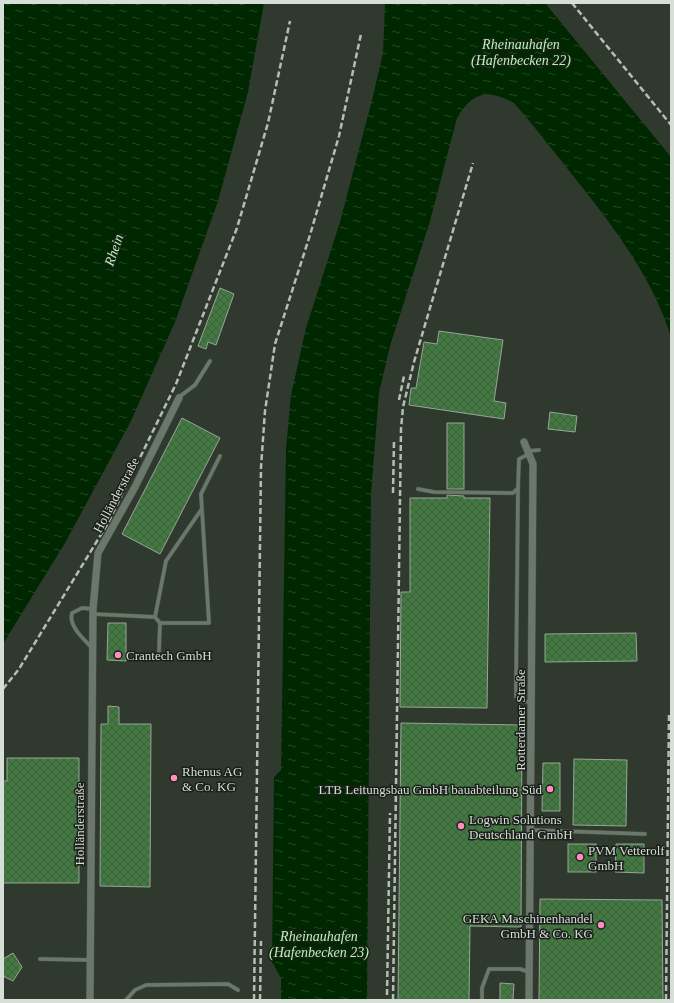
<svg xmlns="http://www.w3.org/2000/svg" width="674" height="1003" viewBox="0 0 674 1003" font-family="'Times New Roman',serif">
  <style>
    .water { fill: url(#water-ripples) }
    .building { fill: url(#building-cross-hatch); stroke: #99a598 }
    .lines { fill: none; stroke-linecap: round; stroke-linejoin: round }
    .lane-casing { stroke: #4d564c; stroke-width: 4.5 }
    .street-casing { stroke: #4d564c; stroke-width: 8 }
    .lane { stroke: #6b776a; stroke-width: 3.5 }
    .street { stroke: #6b776a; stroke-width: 7 }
    .rail { stroke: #b5bdb5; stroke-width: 2.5; stroke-dasharray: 6 3; stroke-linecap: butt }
    .poi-dot { fill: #fd8ebf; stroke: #1a1f1a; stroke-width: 1.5 }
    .labels { text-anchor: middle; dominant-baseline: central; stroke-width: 3; stroke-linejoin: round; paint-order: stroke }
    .street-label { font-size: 13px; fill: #d7ded7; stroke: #1a1f1a }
    .poi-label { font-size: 13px; fill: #d7ded7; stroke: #1a1f1a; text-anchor: start }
    .water-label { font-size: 14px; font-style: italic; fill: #aefcaa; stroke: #1a1f1a }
  </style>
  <defs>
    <pattern id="water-ripples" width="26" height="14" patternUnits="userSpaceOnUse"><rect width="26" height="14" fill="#002800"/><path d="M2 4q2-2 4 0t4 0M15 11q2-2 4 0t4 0" fill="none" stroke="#244724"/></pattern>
    <pattern id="building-cross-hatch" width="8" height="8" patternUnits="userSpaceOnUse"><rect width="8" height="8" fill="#427941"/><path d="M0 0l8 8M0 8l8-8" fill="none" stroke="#415e40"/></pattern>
  </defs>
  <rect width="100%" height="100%" fill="#2f392e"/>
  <!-- water -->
  <g class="water">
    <path d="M3 3H264L248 92 218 201 175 322 131 421 65 543 3 644Z"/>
    <path d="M385 3H545L671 157V337C652 276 612 225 574 177 554 152 535 127 514 103 487 89 473 91 457 118L430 221 390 346 379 393 371 494 367 1000H281V978L272 962 274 777 281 770 286 449 291 395 306 328 340 222 373 96 383 53Z"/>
  </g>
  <!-- building -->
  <g class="building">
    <path d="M220 288 234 294 216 345 208 342 206 349 198 346Z"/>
    <path d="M439 331 503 340 494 401 506 403 504 419 409 405 411 388H416L424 342 437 344Z"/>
    <path d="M550 412 577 416 575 432 548 429Z"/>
    <path d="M182 418 220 438 160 554 122 534Z"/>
    <rect x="447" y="423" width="17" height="66"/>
    <path d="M447 495 464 496V498H490L487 708 400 707 401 592H410V498H447Z"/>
    <path d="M108 623H126V661L107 660Z"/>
    <path d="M636 633 637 661 545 662V634Z"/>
    <path d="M108 706 119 707V724H151L150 887 100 886 101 724H108Z"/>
    <path d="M401 723 522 725 521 927 470 926 469 1000H398Z"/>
    <path d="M7 758H79V883H3V781H7Z"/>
    <path d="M574 759 627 760 626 826 573 825Z"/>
    <path d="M543 763H560V811H542Z"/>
    <rect x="568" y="844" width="28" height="28"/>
    <path d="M616 844H644V873L615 872Z"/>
    <path d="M540 899 662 900 663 1000H539Z"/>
    <path d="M13 953 22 967 13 981 3 976V959Z"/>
    <path d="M500 983 514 984 513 1000H500Z"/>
  </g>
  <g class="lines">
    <defs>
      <g id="lane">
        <path d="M179 397 195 385 210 361"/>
        <path d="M528 451 539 450"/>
        <path d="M518 488 516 690V697L521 701 531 702"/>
        <path d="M418 489 434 492 513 493 518 488 519 459 529 454"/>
        <path d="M93 614 155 617 160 623 159 651"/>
        <path d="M155 617 166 561 201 510"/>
        <path d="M160 623H209L201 494 220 456"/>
        <path d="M92 648C84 639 68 626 72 613L82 608 93 609"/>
        <path d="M531 830 645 834"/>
        <path d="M40 959 90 960"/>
        <path d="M126 1000 135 990 146 985 228 984 238 990"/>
        <path d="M482 1000V988L489 969H520L529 972"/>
      </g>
      <g id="street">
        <path d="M524 442 533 464 529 1000"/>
        <path d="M90 1000 93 609 98 553 135 487 179 398"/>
      </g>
    </defs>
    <!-- lane casing -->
    <use href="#lane" class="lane-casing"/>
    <!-- street casing -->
    <use href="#street" class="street-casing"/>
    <!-- lane -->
    <use href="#lane" class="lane"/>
    <!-- street -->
    <use href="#street" class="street"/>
    <!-- rail -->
    <g class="rail">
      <path d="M572 3 671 125"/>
      <path d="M399 400 404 376"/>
      <path d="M393 493 394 441"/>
      <path d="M3 689 19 669 108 523 176 384 237 228 268 123 290 21"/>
      <path d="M387 995 390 813"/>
      <path d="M254 1000 261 467 265 411 275 344 310 235 339 136 361 34"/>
      <path d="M260 1000 261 941"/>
      <path d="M393 1000 401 429 403 407 414 362 473 163"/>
      <path d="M666 1000 669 713"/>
    </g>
  </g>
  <!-- markers -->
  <g class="poi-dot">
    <circle cx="118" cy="655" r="4"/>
    <circle cx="174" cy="778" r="4"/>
    <circle cx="550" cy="789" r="4"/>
    <circle cx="461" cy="826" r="4"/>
    <circle cx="580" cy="857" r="4"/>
    <circle cx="601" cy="925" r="4"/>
  </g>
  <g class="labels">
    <!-- street labels -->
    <g class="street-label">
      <text transform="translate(116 495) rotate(-62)">Holländerstraße</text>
      <text transform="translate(520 720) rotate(-90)">Rotterdamer Straße</text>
      <text transform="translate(79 824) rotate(-90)">Holländerstraße</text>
    </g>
    <!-- poi labels -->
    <g class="poi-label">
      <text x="126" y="655">Crantech GmbH</text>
      <text x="182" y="771">Rhenus AG<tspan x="182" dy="15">&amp; Co. KG</tspan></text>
      <text x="542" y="789" text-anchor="end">LTB Leitungsbau GmbH bauabteilung Süd</text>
      <text x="469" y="819">Logwin Solutions<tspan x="469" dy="15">Deutschland GmbH</tspan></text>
      <text x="588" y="850">PVM Vetterolf<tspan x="588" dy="15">GmbH</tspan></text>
      <text x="593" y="918" text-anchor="end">GEKA Maschinenhandel<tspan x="593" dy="15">GmbH &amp; Co. KG</tspan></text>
    </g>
    <!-- water labels -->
    <g class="water-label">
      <text x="521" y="44">Rheinauhafen<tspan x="521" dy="16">(Hafenbecken 22)</tspan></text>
      <text transform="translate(114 250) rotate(-71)">Rhein</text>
      <text x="319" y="936">Rheinauhafen<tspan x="319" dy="16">(Hafenbecken 23)</tspan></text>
    </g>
  </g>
  <!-- border -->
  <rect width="674" height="1003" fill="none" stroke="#d7ded7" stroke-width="8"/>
</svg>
